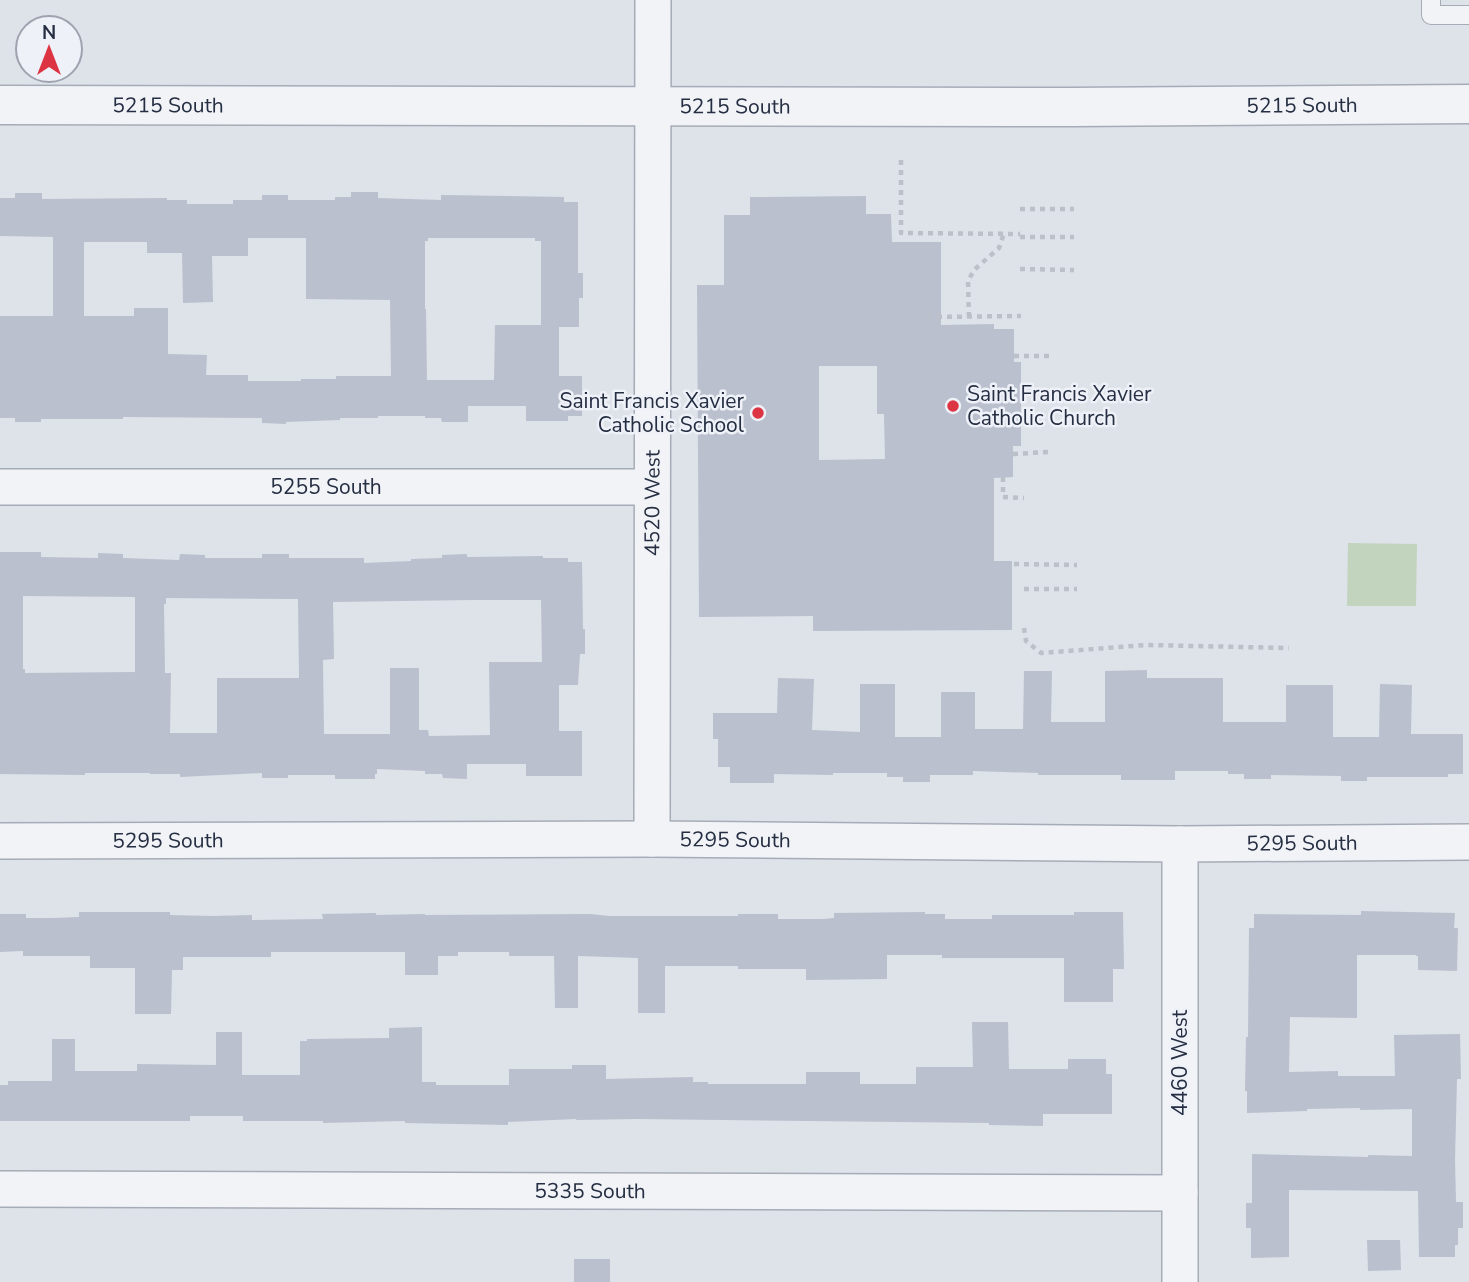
<svg xmlns="http://www.w3.org/2000/svg" width="1469" height="1282" viewBox="0 0 1469 1282" font-family="'Nunito Sans',sans-serif">
  <style>
    .green { fill: #c2d4be }
    .building { fill: #bac0cd; fill-rule: evenodd }
    .lines { fill: none; stroke-linecap: round; stroke-linejoin: round }
    .service-casing { stroke: #a6acb7; stroke-width: 20 }
    .minor-casing { stroke: #a6acb7; stroke-width: 38 }
    .tertiary-casing { stroke: #a6acb7; stroke-width: 41 }
    .path { stroke: #bcc0c8; stroke-width: 4.5; stroke-dasharray: 5 5; stroke-linecap: butt }
    .service { stroke: #f1f3f7; stroke-width: 18 }
    .minor { stroke: #f1f3f7; stroke-width: 35 }
    .tertiary { stroke: #f1f3f7; stroke-width: 38 }
    .poi-dot { fill: #dd3443; stroke: #eef1f7; stroke-width: 2.5 }
    .labels { text-anchor: middle; dominant-baseline: central; stroke-width: 5; stroke-linejoin: round; paint-order: stroke }
    .street-label { font-size: 21px; fill: #252e42; stroke: #eef1f7 }
    .poi-label { font-size: 21px; fill: #252e42; stroke: #eef1f7; text-anchor: start }
  </style>
  <rect width="100%" height="100%" fill="#dee2e9"/>
  <!-- green -->
  <path class="green" d="M1348 543 1417 544 1416 606H1347Z"/>
  <!-- building -->
  <g class="building">
    <path d="M351 192H378V198L441 200V195L564 197V202H578V273H583V298H579V327H559V376H582V416H568V421H526V406H468V422H442L441 418H425V416H378V418H340V420L286 422V424L262 423V418L123 417V419H41V422H15V418H0V316H53V237L0 236V198H15V193H42V199L167 198V200H187V204H233V200H262V195H288V200H335V197H351ZM248 238H306V299L390 300 391 376H336V379H301V381H248V375H206L207 355 168 354V308H134V316H84V242H147V253H182L183 303 213 302 212 256H248ZM428 238H535V241H541V325H495L494 380H427L426 309H425V241H428Z"/>
    <path d="M866 196V214H891L892 242H941V325L994 324V329H1014V362H1021V446H1013V477L994 478V561H1012V630L813 631V616L699 617 697 285H724V215H750V197ZM819 366H877V414H884L885 459 819 460Z"/>
    <path d="M0 552H41V557L98 558V553L123 554V558L179 560 180 554 205 555V558H262V554H289V558H364V563L411 561V559L442 558V555L467 554V557L543 556V558H568V562H582L583 629H585V654H580L578 685H559V731H582V776H526V764H467V779L443 778 442 774H425V771L377 769V774H375V779H335V775H288V778H262V773L180 777V774H150V773H85V775L0 774ZM23 596 135 597V672L25 673V669H23ZM166 598 298 599 299 678H217V733H170L171 673H165L164 604H166ZM472 600H541L542 662H489L490 735 429 736 428 730H419V668H390V734H324L323 660 334 659 333 602Z"/>
    <path d="M1147 670V678H1223V722H1286V685H1333V737H1379L1380 684 1412 685 1411 734H1463V774H1448V777H1367V781H1341V776L1271 775V779H1244V774H1228V771H1175V780H1121V775H1038V773L973 771V775H930V782H903V777H887V773H833V775L774 774V783H730V767H718V739H713V713H777L778 678 814 679 812 730 860 732V684H895V737H941V692H975V729H1023L1024 671H1052L1051 722H1105V671Z"/>
    <path d="M1361 911 1455 913 1454 928H1458L1457 971 1418 970V956H1416V955H1357V1018L1290 1017 1289 1072 1338 1071V1076H1395L1394 1035 1460 1034 1461 1079H1457L1455 1160 1456 1202H1463V1228H1458V1245H1455V1257H1419L1418 1191 1289 1190V1257L1251 1258V1228H1246V1203H1252V1154L1368 1157V1155L1412 1156V1109L1360 1110V1108L1307 1109V1111L1247 1113V1091H1245L1246 1037H1248L1249 928H1254V914L1361 915Z"/>
    <path d="M79 912H170V915L213 916 252 915V920L323 919 322 914 376 913V915L425 914V915L590 914 610 916H738V914H778V919H823L834 918V913L925 912V914H945V919H992V915H1074V912H1123L1124 969H1113V1002H1064V958H942V955H887V979L806 980V969H738V966H665V1013H638V958L578 956V1008H555L554 956H509V952H458V956H438V975H405V952H271V957H183V970H172L171 1014H135V968H90V956H23V951L0 952V914H26V918H53L79 917Z"/>
    <path d="M972 1022H1008L1009 1069H1068V1059H1106V1074H1112V1114H1043V1126L989 1125V1123L637 1119 576 1120V1119L508 1122V1125L405 1123V1121L323 1123V1121H243V1116H190V1121H0V1085H8V1081H52V1039H75V1071H137V1064L216 1065V1032H242V1075H300V1041H307V1039L389 1038V1028L422 1027V1082H436V1085H509V1069H572V1065H606V1079L693 1077V1082H708V1084H806V1072H860V1084H916V1067H973Z"/>
    <path d="M1367 1240H1400L1401 1270 1368 1271Z"/>
    <rect x="574" y="1259" width="36" height="23"/>
  </g>
  <g class="lines">
    <defs>
      <path id="service" d="M1431 0V15H1469"/>
      <g id="minor">
        <path id="s1" d="M0 487H652"/>
        <path id="s2" d="M652 839 653 0"/>
        <path id="s3" d="M0 841 652 839 1180 844 1469 842"/>
        <path d="M1180 844V1282"/>
        <path id="s4" d="M0 1189 1180 1193"/>
      </g>
      <g id="tertiary">
        <path id="s5" d="M0 105 1072 107 1469 104"/>
      </g>
    </defs>
    <!-- service casing -->
    <use href="#service" class="service-casing"/>
    <!-- minor casing -->
    <use href="#minor" class="minor-casing"/>
    <!-- tertiary casing -->
    <use href="#tertiary" class="tertiary-casing"/>
    <!-- path -->
    <g class="path">
      <path d="M901 160V233L1020 234"/>
      <path d="M1020 209H1074"/>
      <path d="M1020 237H1074"/>
      <path d="M1020 269 1074 270"/>
      <path d="M927 317 1021 316"/>
      <path d="M969 317 968 281 974 270 999 248 1004 233"/>
      <path d="M1014 356H1049"/>
      <path d="M1013 454 1048 452"/>
      <path d="M1003 477V497L1024 498"/>
      <path d="M1014 564 1077 565"/>
      <path d="M1024 589H1077"/>
      <path d="M1024 628 1026 641 1041 653 1146 645 1289 648"/>
    </g>
    <!-- service -->
    <use href="#service" class="service"/>
    <!-- minor -->
    <use href="#minor" class="minor"/>
    <!-- tertiary -->
    <use href="#tertiary" class="tertiary"/>
  </g>
  <!-- markers -->
  <g class="poi-dot">
    <circle cx="953" cy="406" r="7"/>
    <circle cx="758" cy="413" r="7"/>
  </g>
  <g class="labels">
    <!-- street labels -->
    <g class="street-label">
      <text stroke="none"><textPath href="#s5" startOffset="168">5215 South</textPath></text>
      <text stroke="none"><textPath href="#s5" startOffset="1302">5215 South</textPath></text>
      <text stroke="none"><textPath href="#s5" startOffset="735">5215 South</textPath></text>
      <text stroke="none"><textPath href="#s1" startOffset="326">5255 South</textPath></text>
      <text stroke="none"><textPath href="#s2" startOffset="336">4520 West</textPath></text>
      <text stroke="none"><textPath href="#s3" startOffset="735">5295 South</textPath></text>
      <text stroke="none"><textPath href="#s3" startOffset="168">5295 South</textPath></text>
      <text stroke="none"><textPath href="#s3" startOffset="1302">5295 South</textPath></text>
      <text transform="translate(1180 1063) rotate(-90)">4460 West</text>
      <text stroke="none"><textPath href="#s4" startOffset="590">5335 South</textPath></text>
    </g>
    <!-- poi labels -->
    <g class="poi-label">
      <text x="967" y="394">Saint Francis Xavier<tspan x="967" dy="24">Catholic Church</tspan></text>
      <text x="744" y="401" text-anchor="end">Saint Francis Xavier<tspan x="744" dy="24">Catholic School</tspan></text>
    </g>
  </g>
  <!-- north arrow -->
  <g transform="translate(49 49)"><circle r="33" fill="#eef1f7" stroke="#9ea3af" stroke-width="2"/>
  <path d="M0-5L12 26L0 18L-12 26Z" fill="#dd3443"/>
  <text y="-10" font-size="19" font-weight="bold" text-anchor="middle" fill="#252e42">N</text>
  </g>
</svg>
